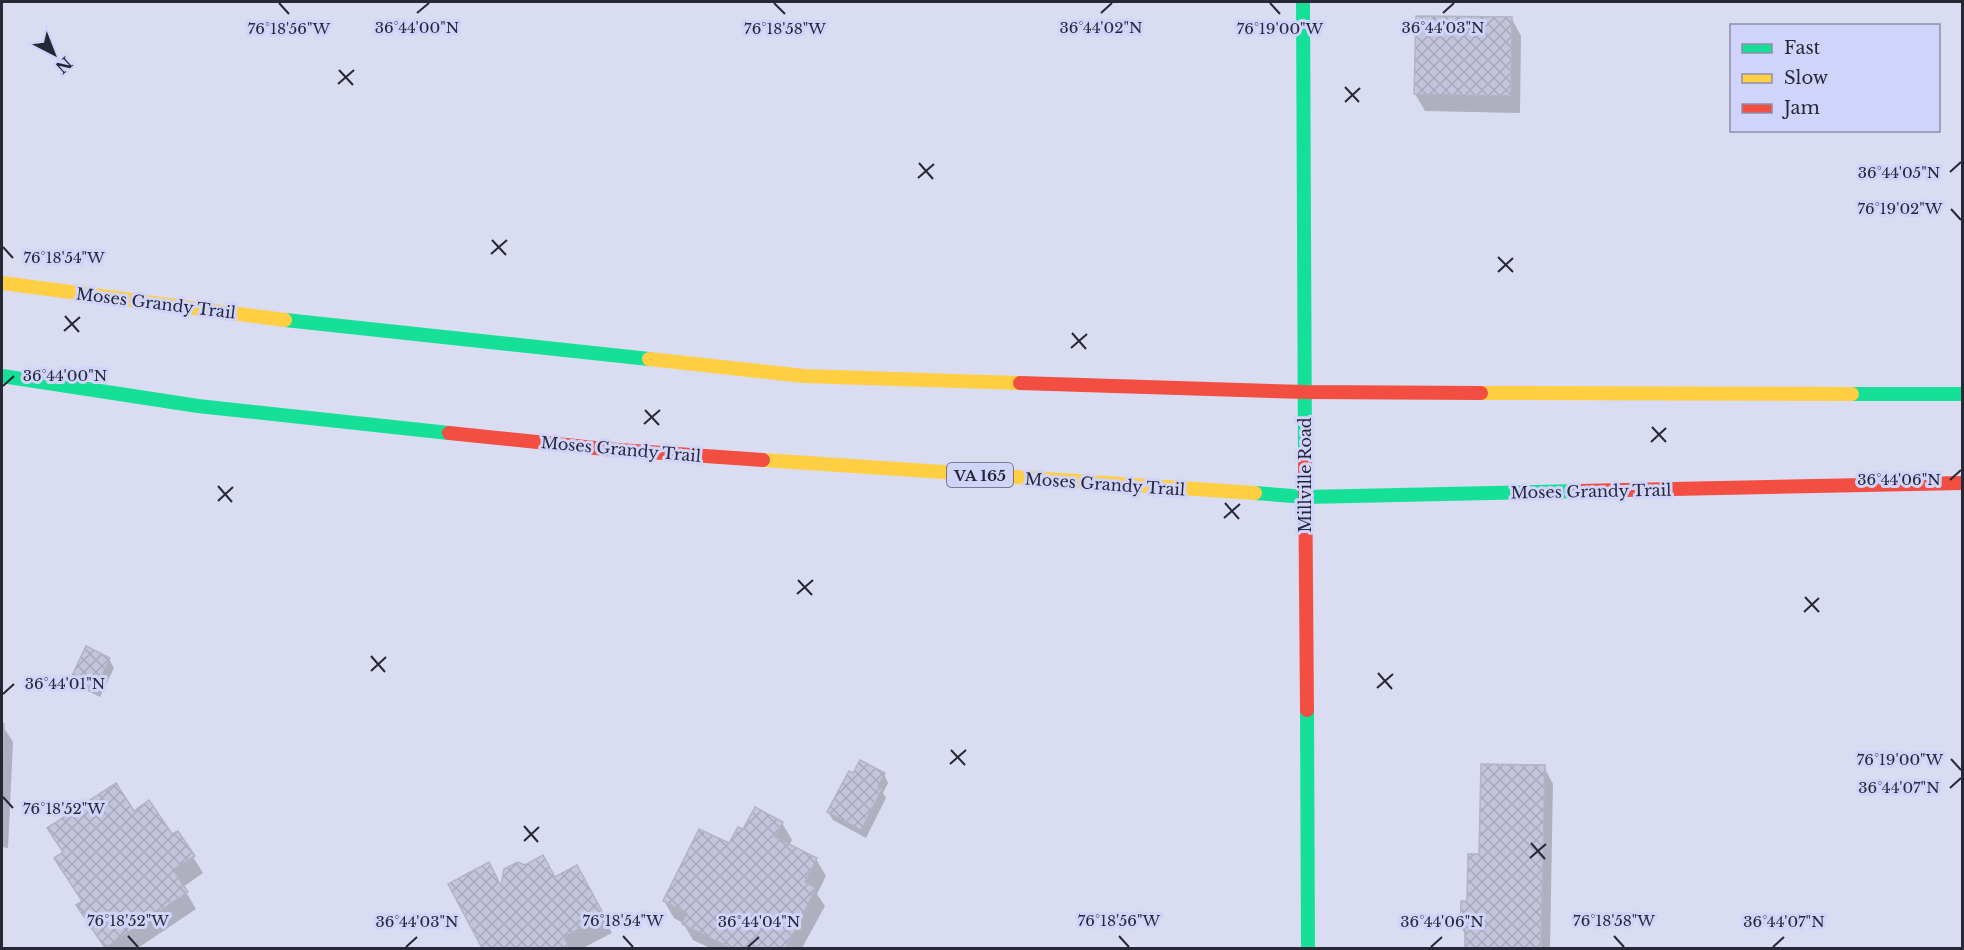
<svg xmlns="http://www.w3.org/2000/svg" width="1964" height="950" viewBox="0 0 1964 950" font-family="'Libre Baskerville',serif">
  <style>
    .shadow { fill: #0003 }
    .building { fill: url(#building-cross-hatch); stroke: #b2b3c3; stroke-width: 1.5 }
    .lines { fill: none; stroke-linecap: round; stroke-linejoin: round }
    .fast { stroke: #16e098; stroke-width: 14 }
    .slow { stroke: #ffcf43; stroke-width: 14 }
    .jam { stroke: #f24e42; stroke-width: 14 }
    .ticks { fill: none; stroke: #272836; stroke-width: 2 }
    .labels { text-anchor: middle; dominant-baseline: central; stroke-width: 6; stroke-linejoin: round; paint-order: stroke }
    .shield { fill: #d1d4fa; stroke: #5a5c71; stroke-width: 1.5 }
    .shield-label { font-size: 15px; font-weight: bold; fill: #272836 }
    .street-label { font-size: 16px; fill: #272836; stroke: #d1d4fa }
    .ticks-label { font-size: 15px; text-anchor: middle; fill: #272836; stroke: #d1d4fa; stroke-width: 6; stroke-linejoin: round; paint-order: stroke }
  </style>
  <defs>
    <pattern id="building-cross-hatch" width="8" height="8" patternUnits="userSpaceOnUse" patternTransform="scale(1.5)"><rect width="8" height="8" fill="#c4c5dc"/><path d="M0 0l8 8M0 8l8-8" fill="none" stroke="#a8a9bd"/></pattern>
  </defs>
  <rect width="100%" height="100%" fill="#dadcf1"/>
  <!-- shadow -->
  <g class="shadow">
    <path d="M1512 19 1521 36 1520 113 1425 111 1415 94Z"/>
    <path d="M109 659 114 668 100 697 78 686 73 678Z"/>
    <path d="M2 725 13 742 8 848 2 847Z"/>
    <path d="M1544 767 1553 784 1550 948H1466V936L1461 927 1480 856Z"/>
    <path d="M884 774 888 783 883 793 886 798 866 838 833 820 828 812Z"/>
    <path d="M133 813 171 836 193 857 203 873 183 887 196 909 138 948H106L88 922 83 902 64 854 49 829Z"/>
    <path d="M782 823 792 840 789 846 816 859 826 876 817 894 825 906 802 948H710L693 940 683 923 674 918 664 901 744 831Z"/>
    <path d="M555 879 586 884 612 933 583 948H484L450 885 502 889Z"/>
  </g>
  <!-- building -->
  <g class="building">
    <path d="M1416 16 1512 17 1511 96 1414 94Z"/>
    <path d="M86 646 110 658 95 690 71 678Z"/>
    <path d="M2 724H4L2 785Z"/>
    <path d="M860 760 885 773 878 786 882 789 861 830 827 812 849 771 853 773Z"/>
    <path d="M1481 764 1545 765 1541 948H1465V928H1460L1461 901H1467L1468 854H1479Z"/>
    <path d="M116 783 134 811 149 800 172 834 178 831 195 856 173 870 188 892 105 948 76 905 82 901 54 858 63 852 47 828Z"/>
    <path d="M755 807 783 822 775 837 817 858 805 882 816 888 786 948H726L727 946 682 924 687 913 663 901 699 829 729 843 738 827 743 829Z"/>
    <path d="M543 855 555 877 577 865 604 915 564 937 569 947 566 948H482L448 884 489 862 501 886 504 869 518 862 525 865Z"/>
  </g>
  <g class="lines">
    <!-- fast -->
    <g class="fast">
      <path d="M1303 2 1305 459"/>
      <path d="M285 320 649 359"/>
      <path d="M2 376 198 406 449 433"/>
      <path d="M1852 394H1962"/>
      <path d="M1255 493 1306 497 1578 491"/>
      <path d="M1307 710 1308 948"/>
    </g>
    <!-- slow -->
    <g class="slow">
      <path d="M2 283 285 320"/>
      <path d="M649 359 804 376 1020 383"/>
      <path d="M1481 393 1852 394"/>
      <path d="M763 460 1255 493"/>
    </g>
    <!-- jam -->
    <g class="jam">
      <path d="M1020 383 1305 392 1481 393"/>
      <path d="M449 433 605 449 763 460"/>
      <path d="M1305 459 1307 710"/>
      <path d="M1578 491 1962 483"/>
    </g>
  </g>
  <!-- ticks -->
  <path class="ticks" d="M279 3 289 14M774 3 785 14M1270 3 1280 14M417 13 429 3M1101 13 1112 3M1443 13 1454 3M339 70 353 85M338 84 354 70M1345 87 1359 102M1345 102 1360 88M919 163 933 179M1950 172 1961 162M918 178 934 164M1951 209 1961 220M492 240 506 255M3 247 13 258M491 254 507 240M1498 257 1513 272M1498 272 1513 258M65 316 79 332M64 331 80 317M1072 333 1086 349M1071 348 1087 334M3 386 14 376M645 410 659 425M644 424 660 410M1652 427 1666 442M1651 442 1666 428M1950 480 1961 470M218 486 232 502M218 501 233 487M1225 503 1239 519M1224 518 1240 504M798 580 812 595M797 594 813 580M1805 597 1819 612M1804 612 1819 598M371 656 385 672M371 671 386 657M1378 673 1392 689M1377 688 1393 674M3 694 14 684M951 750 965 765M1951 759 1961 770M950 764 966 750M1950 788 1961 778M3 797 13 808M524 826 538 842M524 841 539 827M1531 843 1545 859M1530 858 1546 844M128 936 138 947M623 936 633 947M1119 936 1129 947M1614 936 1624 947M406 947 417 937M748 947 759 937M1431 947 1442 937M1773 947 1784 937"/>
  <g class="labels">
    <!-- shield labels -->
    <rect class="shield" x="947" y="463" width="66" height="24" rx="4.5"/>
    <g class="shield-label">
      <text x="980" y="475">VA 165</text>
    </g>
    <!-- street labels -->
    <g class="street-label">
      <text transform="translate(156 303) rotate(7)">Moses Grandy Trail</text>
      <text transform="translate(621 449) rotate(5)">Moses Grandy Trail</text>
      <text transform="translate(1305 475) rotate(-90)">Millville Road</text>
      <text transform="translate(1105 484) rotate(4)">Moses Grandy Trail</text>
      <text transform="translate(1591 491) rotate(-1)">Moses Grandy Trail</text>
    </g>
  </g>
  <g class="ticks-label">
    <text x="417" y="33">36°44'00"N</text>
    <text x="1101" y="33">36°44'02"N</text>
    <text x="1443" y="33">36°44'03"N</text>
    <text x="289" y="34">76°18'56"W</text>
    <text x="785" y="34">76°18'58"W</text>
    <text x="1280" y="34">76°19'00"W</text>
    <text x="1899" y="178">36°44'05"N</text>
    <text x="1900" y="214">76°19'02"W</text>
    <text x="64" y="263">76°18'54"W</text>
    <text x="65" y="381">36°44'00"N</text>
    <text x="1899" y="485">36°44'06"N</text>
    <text x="65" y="689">36°44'01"N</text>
    <text x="1900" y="765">76°19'00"W</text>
    <text x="1899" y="793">36°44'07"N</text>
    <text x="64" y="814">76°18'52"W</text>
    <text x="128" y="926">76°18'52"W</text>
    <text x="623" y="926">76°18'54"W</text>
    <text x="1119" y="926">76°18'56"W</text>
    <text x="1614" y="926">76°18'58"W</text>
    <text x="417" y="927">36°44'03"N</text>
    <text x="759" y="927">36°44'04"N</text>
    <text x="1442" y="927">36°44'06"N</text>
    <text x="1784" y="927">36°44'07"N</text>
  </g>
  <!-- border -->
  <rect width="1964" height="950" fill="none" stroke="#272836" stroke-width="6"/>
  <!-- legend -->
  <rect x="1730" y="24" width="210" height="108" fill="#d1d4fa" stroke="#8d8fac" stroke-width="1.5"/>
  <rect x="1742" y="44" width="30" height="9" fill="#16e098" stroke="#8d8fac" stroke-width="1.5"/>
  <text x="1784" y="54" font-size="18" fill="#272836">Fast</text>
  <rect x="1742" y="74" width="30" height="9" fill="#ffcf43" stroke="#8d8fac" stroke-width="1.5"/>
  <text x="1784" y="84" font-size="18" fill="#272836">Slow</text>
  <rect x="1742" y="104" width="30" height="9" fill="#f24e42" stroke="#8d8fac" stroke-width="1.5"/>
  <text x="1784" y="114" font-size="18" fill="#272836">Jam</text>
  <!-- north arrow -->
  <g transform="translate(54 54) rotate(138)" stroke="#d1d4fa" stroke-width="4.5" paint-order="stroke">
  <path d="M0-4.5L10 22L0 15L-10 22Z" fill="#272836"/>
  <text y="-9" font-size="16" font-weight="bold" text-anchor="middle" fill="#272836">N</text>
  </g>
</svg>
